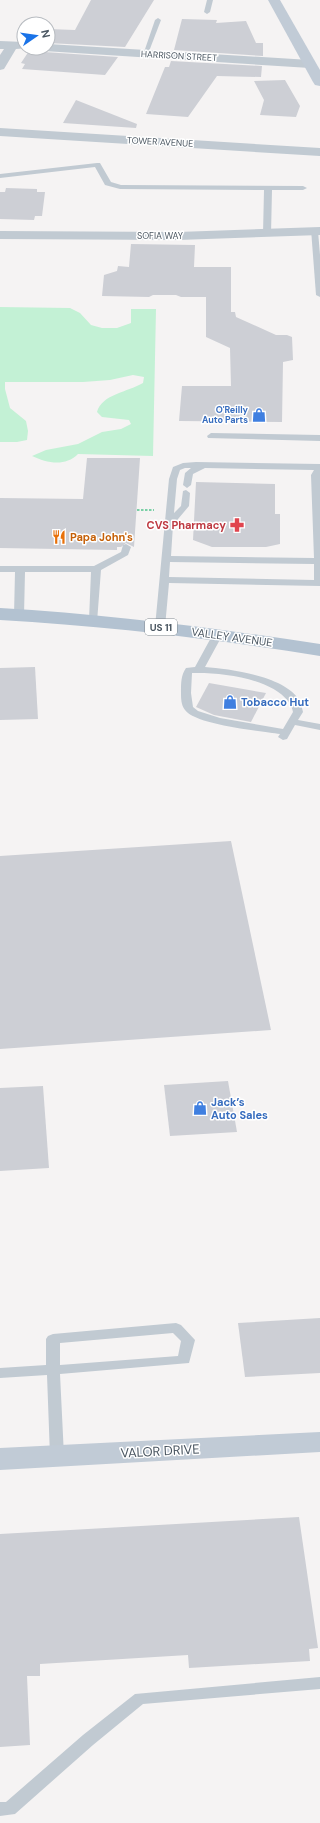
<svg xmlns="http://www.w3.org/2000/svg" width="320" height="1823" viewBox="0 0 320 1823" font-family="'DM Sans',sans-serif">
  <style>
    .green { fill: #c3f1d5 }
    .building { fill: #cdcfd5 }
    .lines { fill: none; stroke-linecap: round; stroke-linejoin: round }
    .path { stroke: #7ad0a6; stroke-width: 2; stroke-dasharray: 2.5 1.5; stroke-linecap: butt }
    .lane { fill: #c1cad2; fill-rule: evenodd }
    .street { fill: #c1cad2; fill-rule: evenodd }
    .secondary { fill: #c1cbd6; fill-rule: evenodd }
    .primary { fill: #b3c2d1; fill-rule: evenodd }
    .labels { text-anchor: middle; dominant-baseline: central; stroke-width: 3; stroke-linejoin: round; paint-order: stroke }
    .far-street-label { font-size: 9px; fill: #4a5661; stroke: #fff }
    .far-shop-label { font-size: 9px; font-weight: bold; fill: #366cbe; stroke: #fff; text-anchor: end }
    .shield { fill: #fff; stroke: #808990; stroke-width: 1 }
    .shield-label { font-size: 10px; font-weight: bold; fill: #4a5661 }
    .health-label { font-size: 11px; font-weight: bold; fill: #be3a42; stroke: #fff; text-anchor: end }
    .food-label { font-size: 11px; font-weight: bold; fill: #c56008; stroke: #fff; text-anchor: start }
    .street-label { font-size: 11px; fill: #4a5661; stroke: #fff }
    .shop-label { font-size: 11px; font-weight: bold; fill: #366cbe; stroke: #fff; text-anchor: start }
    .near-street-label { font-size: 13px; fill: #4a5661; stroke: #fff }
  </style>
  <rect width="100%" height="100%" fill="#f5f3f3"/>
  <!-- green -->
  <path class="green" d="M0 307 70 308 80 313 91 325 102 328H117L131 323V309H156L153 456 78 454C65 467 47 463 32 456L46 450 78 444 102 432 121 429 131 424 129 420 102 417 97 412C102 394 128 392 143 383L144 377 133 375 110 380 83 382H5V389L10 408 26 421 28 431 27 440 17 442H0Z"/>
  <!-- building -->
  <g class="building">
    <path d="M91 0H154L125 47 48 43V29L75 30Z"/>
    <path d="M182 19 217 20 216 23 246 21 256 43H263V56L174 50Z"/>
    <path d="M31 48H41L44 52 118 57 105 75 22 69 25 64 21 63Z"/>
    <path d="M171 61 262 66 261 77 217 76 188 117 146 114 165 67H169Z"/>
    <path d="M285 80 300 106 296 117 260 115 264 100 254 81Z"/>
    <path d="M76 100 137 124 136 128 63 123Z"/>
    <path d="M6 188 37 189V192H45L42 216H35L34 220 0 219V192H5Z"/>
    <path d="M131 244 195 245 194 267H231V312H235L236 317 276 335H287L292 337 293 360 283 362 282 422 179 421 182 386H231L230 348 206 337V297H181L176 295H153L149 297 102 296 104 275 117 271 118 266 129 267Z"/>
    <path d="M87 458H140L134 547 126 543 121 547H117V550L0 548V498L83 499Z"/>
    <path d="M196 482 275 484V514H280V544L266 547H212L193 540Z"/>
    <path d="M35 667 38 719 0 720V668Z"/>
    <path d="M209 683 266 693 251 722 214 715 196 707Z"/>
    <path d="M231 841 271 1030 0 1049V856Z"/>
    <path d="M228 1081 237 1132 170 1136 164 1085Z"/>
    <path d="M43 1086 49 1168 0 1171V1088Z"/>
    <path d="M320 1318V1373L245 1377 238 1323Z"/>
    <path d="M299 1517 318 1648 309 1649 310 1661 189 1668 188 1655 40 1664V1676H27L30 1745 0 1747V1534Z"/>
  </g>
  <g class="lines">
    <!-- path -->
    <path class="path" d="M137 510H154"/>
    <!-- lane -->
    <g class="lane">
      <path d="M207 0H213L210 12 207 14 204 12Z"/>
      <path d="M158 18 161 20 148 54 143 55 155 20Z"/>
      <path d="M97 163H100L111 182 121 185 303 186 307 188 303 190H272L271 234 267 236 263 234 264 190 120 189 105 185 95 167 0 178V174Z"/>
      <path d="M311 229 318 231 320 255V297L316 295Z"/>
      <path d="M211 433 320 435V441L208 438 207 436Z"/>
      <path d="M196 462 320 464V586L169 583 165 627 160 630 157 629 155 627 169 479 173 467 183 463ZM185 468H191L185 473 183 485 187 488 191 485 193 474 205 468 314 470 311 475 314 558 171 556 173 525 189 506 190 493 186 490 183 491 181 506 174 513 177 479 180 470ZM170 562 314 564V580L169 577Z"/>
      <path d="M126 544 131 547 128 555 101 570 97 622 94 623 89 620 91 572H25L24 615 19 618 14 615 15 572H0V566H94L121 552 123 545Z"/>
      <path d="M218 631 223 634 205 667C230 669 285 676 299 700 301 704 302 708 303 712L298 720 320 724V730L295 725 287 739 283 740 278 737 280 734C260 731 196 725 185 710 181 705 181 698 181 692 181 683 181 675 186 668L195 667 213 634ZM192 673C220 672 270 678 288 701 291 704 292 708 293 712L283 729 220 718 198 711 193 707 191 693Z"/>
      <path d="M176 1323 181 1325 195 1340 189 1363 60 1374 64 1456 62 1460 57 1461 52 1460 50 1456 47 1375 0 1378V1368L46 1365V1339L48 1336 53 1334ZM173 1333 181 1341 178 1356 60 1365V1343Z"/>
      <path d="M320 1677V1689L143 1704 93 1745 15 1814 0 1816V1802H6L83 1735 135 1694Z"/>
    </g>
    <!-- street -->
    <g class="street">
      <path d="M0 41 24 42V48H29L16 49 4 69 0 70V55L4 49H0Z"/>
      <path d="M48 44 310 60 316 64 310 68 44 51 42 48H48Z"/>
      <path d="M0 128 320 148V156L0 136Z"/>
      <path d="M320 227V235L178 240 0 239V231L178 232Z"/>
    </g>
    <!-- secondary -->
    <g class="secondary">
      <path d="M268 0H280L320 70V86L315 85 313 82Z"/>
      <path d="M320 1432V1452L0 1470V1448Z"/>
    </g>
    <!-- primary -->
    <path class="primary" d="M0 608C107 614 214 628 320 644V656C214 639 107 626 0 620Z"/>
  </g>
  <!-- icons -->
  <defs>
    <symbol id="shop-bare" viewBox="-9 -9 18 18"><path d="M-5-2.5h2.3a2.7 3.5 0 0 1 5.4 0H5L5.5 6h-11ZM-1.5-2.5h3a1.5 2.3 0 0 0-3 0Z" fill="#3f7fe0" stroke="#fff" stroke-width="2.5" paint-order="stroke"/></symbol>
    <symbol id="pharmacy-bare" viewBox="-9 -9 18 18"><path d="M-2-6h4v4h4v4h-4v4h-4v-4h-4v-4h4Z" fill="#e0444e" stroke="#fff" stroke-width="2.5" paint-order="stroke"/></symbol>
    <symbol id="restaurant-bare" viewBox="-9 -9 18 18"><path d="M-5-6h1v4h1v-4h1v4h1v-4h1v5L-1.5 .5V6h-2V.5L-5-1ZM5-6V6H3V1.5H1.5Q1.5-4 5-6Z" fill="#e8710a" stroke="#fff" stroke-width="2.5" paint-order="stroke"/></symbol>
  </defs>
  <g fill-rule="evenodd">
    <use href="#shop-bare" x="249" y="405" width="20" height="20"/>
    <use href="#pharmacy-bare" x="227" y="515" width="20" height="20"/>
    <use href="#restaurant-bare" x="49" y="527" width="20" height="20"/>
    <use href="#shop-bare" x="220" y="692" width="20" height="20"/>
    <use href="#shop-bare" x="190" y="1098" width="20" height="20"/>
  </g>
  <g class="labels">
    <!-- far-street labels -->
    <g class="far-street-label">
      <text transform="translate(179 56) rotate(3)">HARRISON STREET</text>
      <text transform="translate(160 142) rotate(3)">TOWER AVENUE</text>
      <text x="160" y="236">SOFIA WAY</text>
    </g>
    <!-- far-shop labels -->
    <g class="far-shop-label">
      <text x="248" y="410">O'Reilly<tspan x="248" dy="10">Auto Parts</tspan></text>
    </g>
    <!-- shield labels -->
    <rect class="shield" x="145" y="619" width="32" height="16" rx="3"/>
    <g class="shield-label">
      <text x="161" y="627">US 11</text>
    </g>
    <!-- health labels -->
    <g class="health-label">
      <text x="226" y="525">CVS Pharmacy</text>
    </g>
    <!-- food labels -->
    <g class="food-label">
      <text x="70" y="537">Papa John's</text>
    </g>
    <!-- street labels -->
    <g class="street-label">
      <text transform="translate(232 637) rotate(8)">VALLEY AVENUE</text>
    </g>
    <!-- shop labels -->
    <g class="shop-label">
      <text x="241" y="702">Tobacco Hut</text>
      <text x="211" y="1102">Jack’s<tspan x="211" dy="13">Auto Sales</tspan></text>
    </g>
    <!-- near-street labels -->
    <g class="near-street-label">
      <text transform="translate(160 1451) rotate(-3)">VALOR DRIVE</text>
    </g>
  </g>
  <!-- north arrow -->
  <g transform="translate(36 36) rotate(77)"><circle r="19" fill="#ffffff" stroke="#b7bbc0"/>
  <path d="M0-3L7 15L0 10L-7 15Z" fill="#1a73e8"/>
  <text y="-6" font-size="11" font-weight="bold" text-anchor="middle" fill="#4a5661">N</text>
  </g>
</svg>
